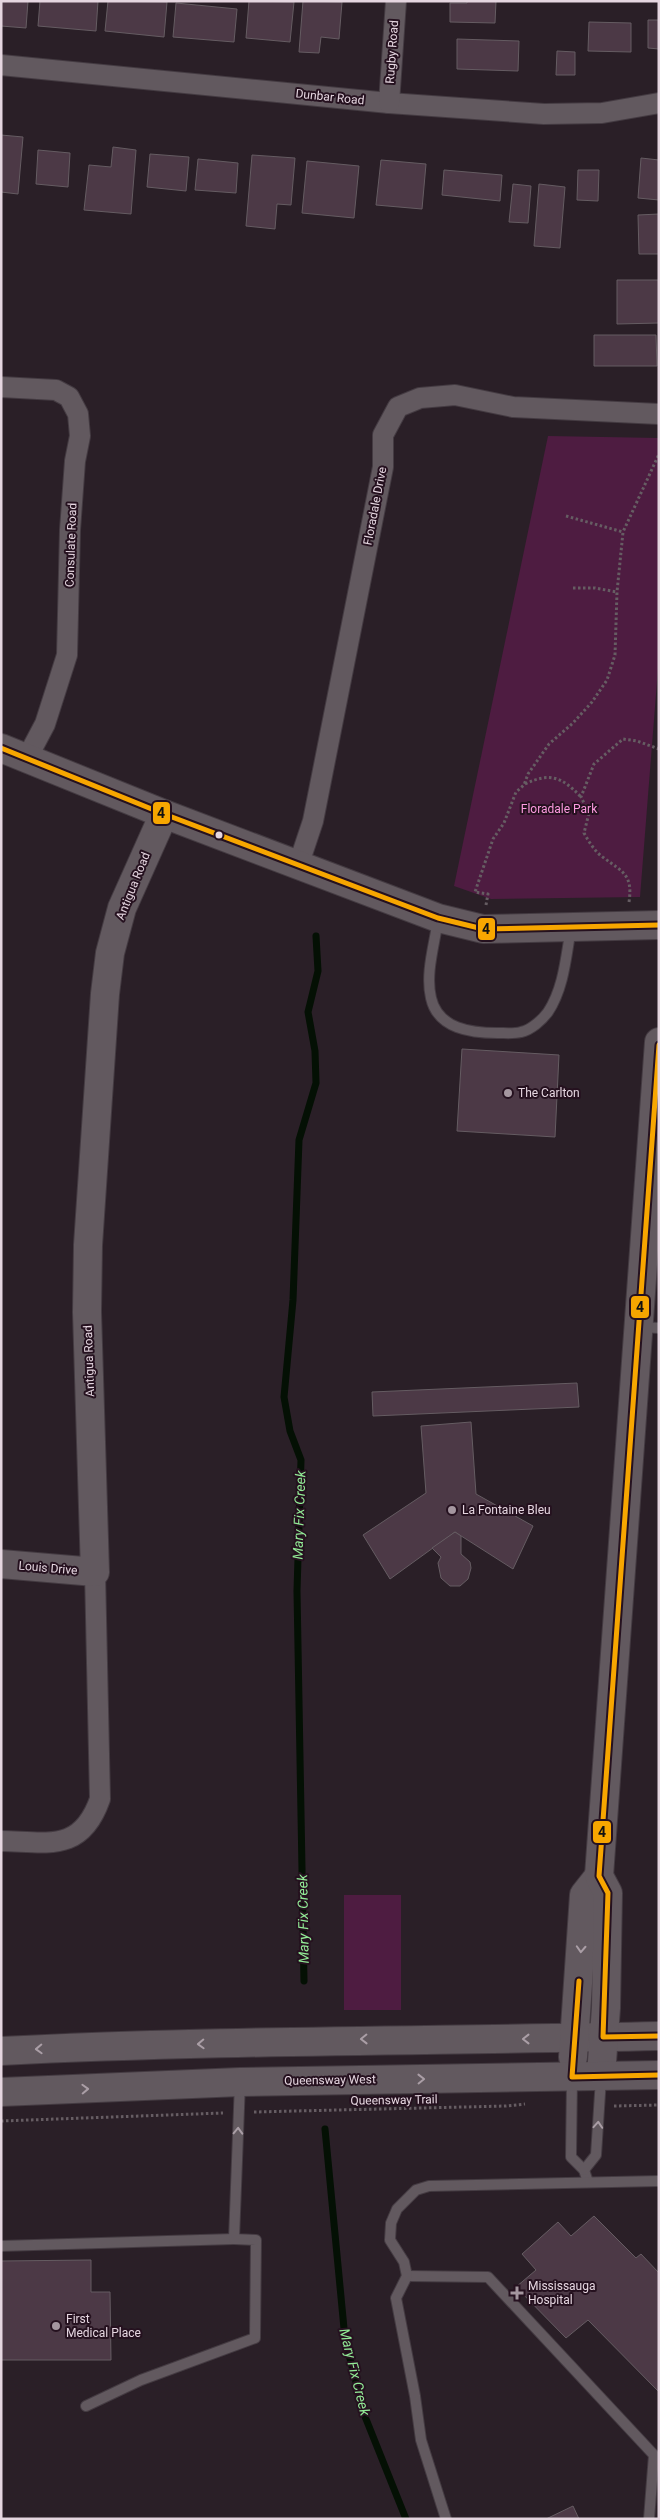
<svg xmlns="http://www.w3.org/2000/svg" width="660" height="2520" viewBox="0 0 660 2520" font-family="Roboto,sans-serif">
  <style>
    .green { fill: #4e1c41 }
    .lines { fill: none; stroke-linecap: round; stroke-linejoin: round }
    .stream { stroke: #041004; stroke-width: 7 }
    .building { fill: #4c3946; stroke: #655c62 }
    .lane-casing { stroke: #443b42; stroke-width: 12 }
    .street-casing { stroke: #443b42; stroke-width: 22 }
    .secondary-casing { stroke: #443b42; stroke-width: 30 }
    .path { stroke: #665d63; stroke-width: 3; stroke-dasharray: 2.5 2.5; stroke-linecap: butt }
    .lane { stroke: #62595f; stroke-width: 10 }
    .street { stroke: #62595f; stroke-width: 20 }
    .secondary { stroke: #62595f; stroke-width: 28 }
    .bus-1-casing { stroke: #25111f; stroke-width: 9 }
    .bus-1 { stroke: #f7a600; stroke-width: 5 }
    .oneway { stroke: #aa9ea6 }
    .bus-dot { fill: #e5d6e0; stroke: #25111f; stroke-width: 2 }
    .poi-dot { fill: #a4969f; stroke: #25111f; stroke-width: 2 }
    .labels { text-anchor: middle; dominant-baseline: central; stroke-width: 4; stroke-linejoin: round; paint-order: stroke }
    .street-label { font-size: 12px; fill: #e5d6e0; stroke: #25111f }
    .park-label { font-size: 12px; fill: #fc9adf; stroke: #25111f }
    .poi-label { font-size: 12px; fill: #e5d6e0; stroke: #25111f; text-anchor: start }
    .water-label { font-size: 14px; font-style: italic; fill: #92eb96; stroke: #25111f }
    .line-badge { stroke: #25111f; stroke-width: 2 }
    .pale-badge-label { font-size: 14px; text-anchor: middle; font-weight: bold; fill: #111 }
  </style>
  <rect width="100%" height="100%" fill="#2a1f27"/>
  <!-- green -->
  <g class="green">
    <path d="M548 436 659 438V656L640 897 491 899 454 886Z"/>
    <rect x="344" y="1895" width="57" height="115"/>
  </g>
  <g class="lines">
    <!-- stream -->
    <g class="stream">
      <path d="M304 1981 297 1591 301 1460 290 1431 284 1397 293 1300 299 1140 316 1083 315 1051 308 1012 318 971 316 936"/>
      <path d="M325 2129 345 2339 364 2414 406 2519"/>
    </g>
  </g>
  <!-- building -->
  <g class="building">
    <path d="M1 1H28L26 28 1 26Z"/>
    <path d="M40 1H98L96 31 38 26Z"/>
    <path d="M108 1 167 2 164 37 105 31Z"/>
    <path d="M249 1 294 2 290 42 246 38Z"/>
    <path d="M303 1 342 2 339 39 321 37 319 53 299 52Z"/>
    <path d="M467 1H496L495 23 450 22V3H467Z"/>
    <path d="M176 3 237 9 234 42 173 37Z"/>
    <path d="M648 20H659V49L648 48Z"/>
    <path d="M589 22 631 23V52L588 51Z"/>
    <path d="M457 39 519 41 518 71 457 69Z"/>
    <path d="M557 51 575 52V75H556Z"/>
    <path d="M1 135 23 137 18 194 1 192Z"/>
    <path d="M113 147 136 150 131 214 84 210 89 165 111 167Z"/>
    <path d="M38 150 70 153 68 187 36 184Z"/>
    <path d="M150 154 189 157 186 191 147 187Z"/>
    <path d="M252 155 295 158 291 205 277 204 275 229 246 226Z"/>
    <path d="M641 158 659 160V200L638 198Z"/>
    <path d="M198 159 238 163 236 193 195 190Z"/>
    <path d="M381 160 426 164 422 209 376 205Z"/>
    <path d="M307 161 359 166 354 218 302 213Z"/>
    <path d="M444 170 502 175 500 201 442 195Z"/>
    <path d="M578 170H599L598 201 577 200Z"/>
    <path d="M513 184 531 186 528 223 509 222Z"/>
    <path d="M539 184 565 187 560 248 534 246Z"/>
    <path d="M659 214V254H639L638 215Z"/>
    <path d="M617 280H659V323L617 324Z"/>
    <path d="M594 335H656L657 366H594Z"/>
    <path d="M462 1049 559 1055 555 1137 457 1131Z"/>
    <path d="M577 1383 579 1407 373 1416 372 1392Z"/>
    <path d="M471 1422 476 1494 533 1526 513 1569 455 1532 390 1579 363 1535 426 1493 421 1426Z"/>
    <path d="M455 1532 461 1536V1554L470 1562 471 1568 468 1579 460 1586H450L441 1578 438 1563 441 1557 432 1548Z"/>
    <path d="M594 2216 636 2258 641 2254 659 2273V2392L588 2320 566 2338 516 2287 536 2270 522 2254 558 2222 571 2236Z"/>
    <path d="M91 2260V2292H110L111 2360H1V2261Z"/>
    <path d="M573 2506 579 2519H546Z"/>
  </g>
  <g class="lines">
    <defs>
      <g id="lane">
        <path d="M438 919C435 943 425 973 431 998 438 1029 471 1033 498 1033 505 1033 514 1034 521 1032 531 1030 542 1020 548 1012 564 988 566 956 571 928"/>
        <path d="M640 1327 659 1328"/>
        <path d="M572 2077 571 2157 584 2170 588 2182"/>
        <path d="M584 2170 596 2155 601 2078"/>
        <path d="M1 2246 234 2239"/>
        <path d="M407 2276 488 2277 654 2455 649 2519"/>
        <path d="M86 2406 141 2380 255 2338 256 2240 234 2239 240 2082"/>
        <path d="M446 2519 421 2440 415 2396 396 2298 407 2276 404 2262 390 2240 391 2223 397 2209 416 2190 429 2186 659 2181"/>
      </g>
      <g id="street">
        <path d="M1 65 389 103 544 114 602 113 659 103"/>
        <path d="M389 103 396 1"/>
        <path d="M1 387 56 390 69 397 78 414 80 436 75 461 70 530 67 655 45 724 27 758"/>
        <path d="M298 866 313 821 383 467V435L398 407 420 398 455 395 513 407 659 414"/>
        <path d="M1 1841C48 1842 81 1853 100 1799L95 1572"/>
      </g>
      <g id="secondary">
        <path d="M1 748 164 814 438 918 483 929 659 925"/>
        <path d="M1 1564 95 1572 87 1312 88 1245 105 994 110 953 122 908 164 814"/>
        <path d="M1 2051C220 2040 440 2041 659 2036"/>
        <path d="M573 2057 584 1895 599 1876"/>
        <path d="M601 2075 606 2008 608 1893 599 1876 659 1042"/>
        <path d="M1 2092 240 2082 659 2075"/>
      </g>
    </defs>
    <!-- lane casing -->
    <use href="#lane" class="lane-casing"/>
    <!-- street casing -->
    <use href="#street" class="street-casing"/>
    <!-- secondary casing -->
    <use href="#secondary" class="secondary-casing"/>
    <!-- path -->
    <g class="path">
      <path d="M566 516 623 532"/>
      <path d="M573 588H595L617 592"/>
      <path d="M525 784C550 772 562 777 581 797"/>
      <path d="M629 902C633 875 623 872 604 858 595 852 589 842 584 833L589 813 581 797 594 764 623 739 637 741 659 749"/>
      <path d="M486 905 488 894 475 892 493 839 504 823 516 792 524 785 528 774 549 744 573 723 592 702 607 680 615 655 617 592 623 532 659 454"/>
      <path d="M614 2106 659 2105"/>
      <path d="M254 2112 506 2106 525 2104"/>
      <path d="M1 2121 223 2113"/>
    </g>
    <!-- lane -->
    <use href="#lane" class="lane"/>
    <!-- street -->
    <use href="#street" class="street"/>
    <!-- secondary -->
    <use href="#secondary" class="secondary"/>
    <defs>
      <g id="bus-1">
        <path d="M1 748 164 814 438 918 483 929 659 925"/>
        <path d="M659 1045 599 1876 608 1893 603 2037 659 2036"/>
        <path d="M579 1981 572 2077 659 2075"/>
      </g>
    </defs>
    <!-- bus-1 casing -->
    <use href="#bus-1" class="bus-1-casing"/>
    <!-- bus-1 -->
    <use href="#bus-1" class="bus-1"/>
  </g>
  <!-- one-way arrows -->
  <defs><path id="oneway-chevron" d="M-2-3.5L2.5 0L-2 3.5" fill="none" stroke-width="1.6" stroke-linecap="round" stroke-linejoin="round" transform="scale(1.25)"/></defs>
  <g class="oneway">
    <use href="#oneway-chevron" transform="translate(581 1949) rotate(93)"/>
    <use href="#oneway-chevron" transform="translate(364 2039) rotate(179)"/>
    <use href="#oneway-chevron" transform="translate(526 2039) rotate(180)"/>
    <use href="#oneway-chevron" transform="translate(201 2044) rotate(178)"/>
    <use href="#oneway-chevron" transform="translate(39 2049) rotate(178)"/>
    <use href="#oneway-chevron" transform="translate(421 2079) rotate(-1)"/>
    <use href="#oneway-chevron" transform="translate(85 2089) rotate(-2)"/>
    <use href="#oneway-chevron" transform="translate(598 2125) rotate(-86)"/>
    <use href="#oneway-chevron" transform="translate(238 2131) rotate(-88)"/>
  </g>
  <!-- markers -->
  <circle class="bus-dot" cx="219" cy="835" r="4.5"/>
  <g class="poi-dot">
    <circle cx="508" cy="1093" r="5"/>
    <circle cx="452" cy="1510" r="5"/>
    <path d="M514.5 2285.5h5v5h5v5h-5v5h-5v-5h-5v-5h5z"/>
    <circle cx="56" cy="2326" r="5"/>
  </g>
  <g class="labels">
    <!-- street labels -->
    <g class="street-label">
      <text transform="translate(392 52) rotate(-86)">Rugby Road</text>
      <text transform="translate(330 97) rotate(6)">Dunbar Road</text>
      <text transform="translate(375 506) rotate(-79)">Floradale Drive</text>
      <text transform="translate(71 545) rotate(-88)">Consulate Road</text>
      <text transform="translate(133 886) rotate(-68)">Antigua Road</text>
      <text transform="translate(89 1361) rotate(-92)">Antigua Road</text>
      <text transform="translate(48 1568) rotate(5)">Louis Drive</text>
      <text transform="translate(330 2080) rotate(-1)">Queensway West</text>
      <text transform="translate(394 2100) rotate(-1)">Queensway Trail</text>
    </g>
    <!-- park labels -->
    <g class="park-label">
      <text x="559" y="809">Floradale Park</text>
    </g>
    <!-- poi labels -->
    <g class="poi-label">
      <text x="518" y="1093">The Carlton</text>
      <text x="462" y="1510">La Fontaine Bleu</text>
      <text x="528" y="2286">Mississauga<tspan x="528" dy="14">Hospital</tspan></text>
      <text x="66" y="2319">First<tspan x="66" dy="14">Medical Place</tspan></text>
    </g>
    <!-- water labels -->
    <g class="water-label">
      <text transform="translate(299 1515) rotate(-88)">Mary Fix Creek</text>
      <text transform="translate(303 1919) rotate(-91)">Mary Fix Creek</text>
      <text transform="translate(355 2372) rotate(76)">Mary Fix Creek</text>
    </g>
  </g>
  <g class="line-badge">
    <rect x="152" y="801" width="19" height="24" rx="5" fill="#f7a600"/>
    <rect x="477" y="917" width="19" height="24" rx="5" fill="#f7a600"/>
    <rect x="630" y="1295" width="20" height="24" rx="5" fill="#f7a600"/>
    <rect x="592" y="1820" width="20" height="24" rx="5" fill="#f7a600"/>
  </g>
  <g class="pale-badge-label">
    <text x="161" y="818">4</text>
    <text x="486" y="934">4</text>
    <text x="640" y="1312">4</text>
    <text x="602" y="1837">4</text>
  </g>
  <!-- border -->
  <rect width="660" height="2520" fill="none" stroke="#e5d6e0" stroke-width="5"/>
</svg>
